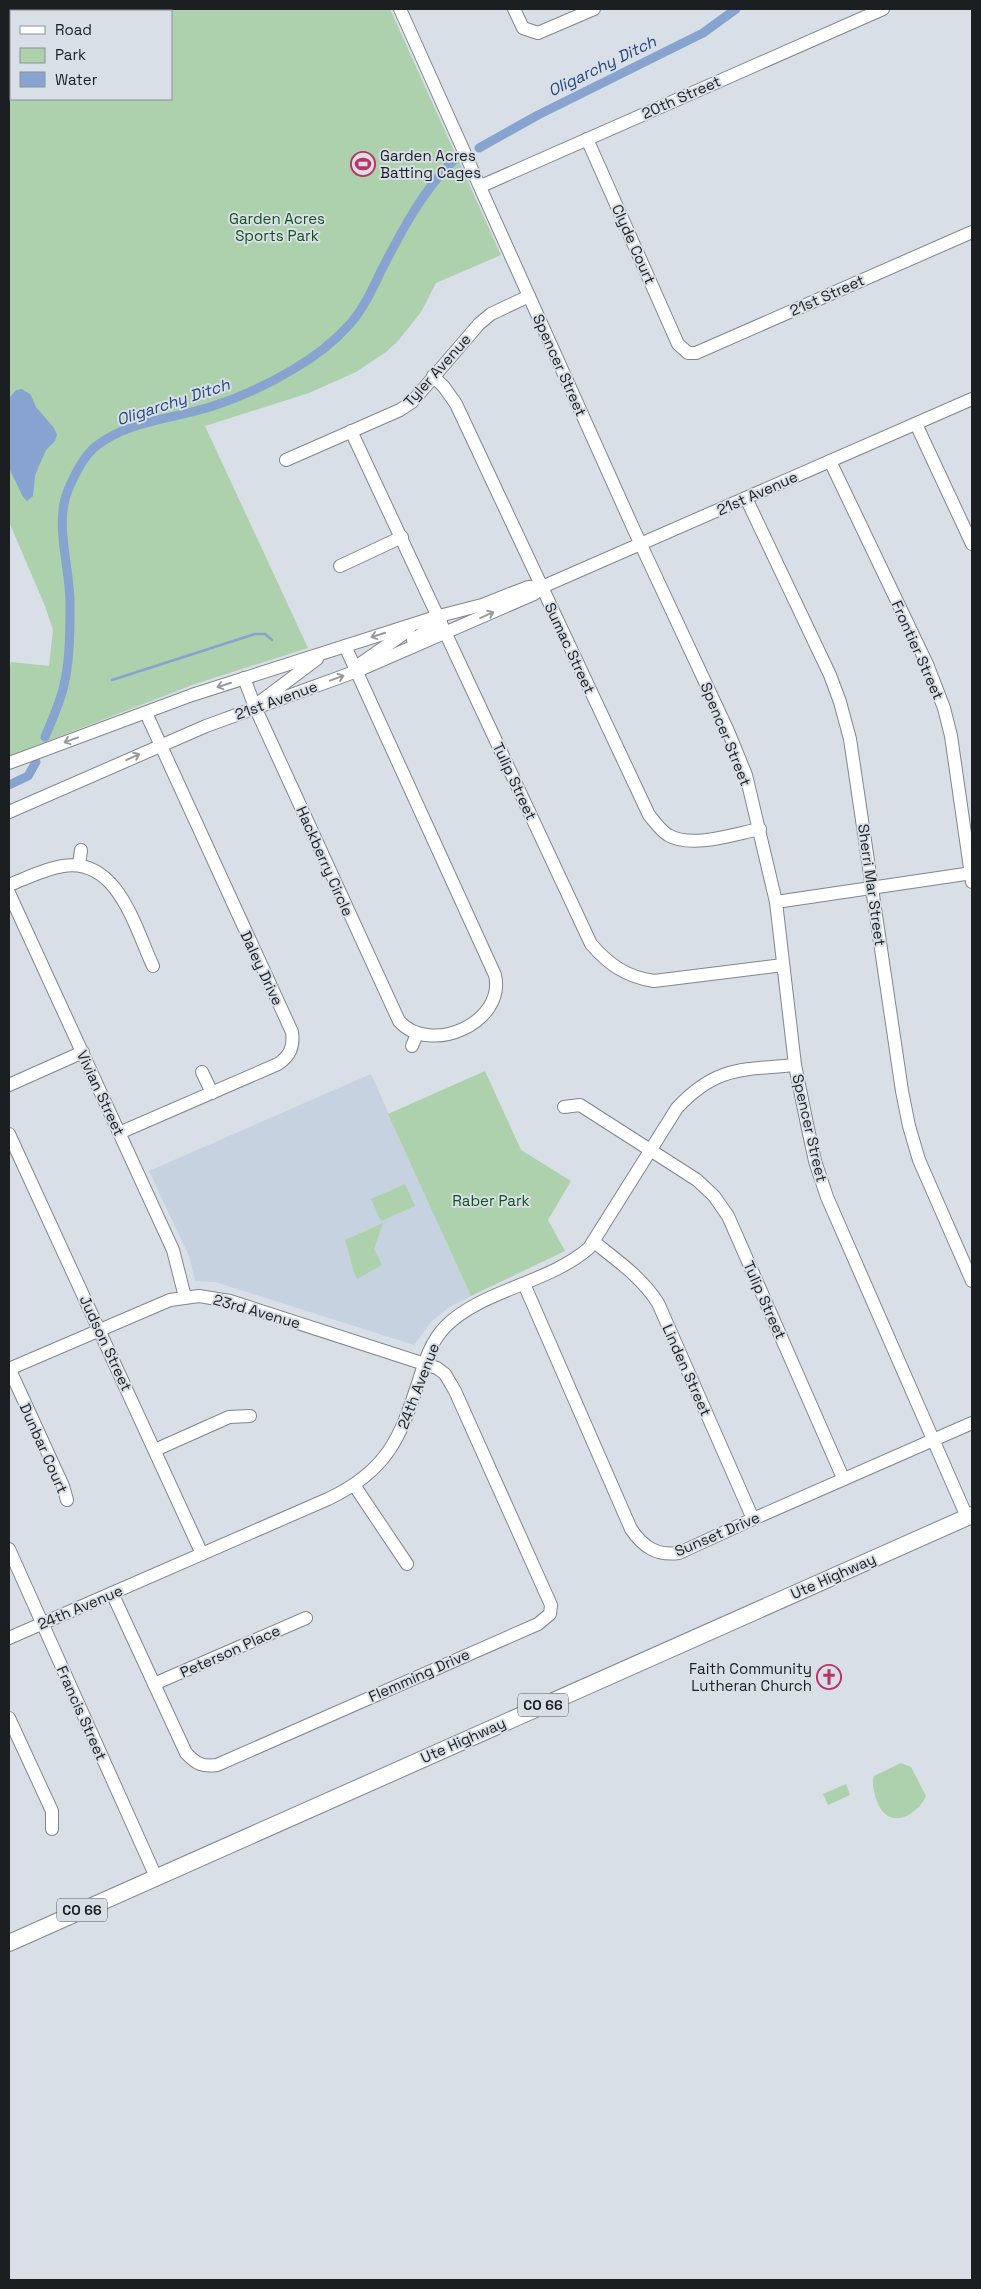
<svg xmlns="http://www.w3.org/2000/svg" width="981" height="2289" viewBox="0 0 981 2289" font-family="'Space Grotesk',sans-serif">
  <style>
    .built { fill: #c7d2e0 }
    .green { fill: #add0ad }
    .water { fill: #87a3d0 }
    .lines { fill: none; stroke-linecap: round; stroke-linejoin: round }
    .stream { stroke: #87a3d0; stroke-width: 2.5 }
    .canal { stroke: #87a3d0; stroke-width: 9 }
    .minor-casing { stroke: #80868e; stroke-width: 14 }
    .major-casing { stroke: #80868e; stroke-width: 18 }
    .minor { stroke: #fff; stroke-width: 12 }
    .major { stroke: #fff; stroke-width: 16 }
    .oneway { stroke: #999a9c }
    .labels { text-anchor: middle; dominant-baseline: central; stroke-width: 4; stroke-linejoin: round; paint-order: stroke }
    .shield { fill: #d8dfe7; stroke: #54595d; stroke-width: 1 }
    .shield-label { font-size: 14px; font-weight: bold; fill: #1c1f22 }
    .street-label { font-size: 15px; fill: #1c1f22; stroke: #d8dfe7 }
    .poi-label { font-size: 15px; fill: #1c1f22; stroke: #d8dfe7; text-anchor: start }
    .park-label { font-size: 15px; fill: #15511b; stroke: #d8dfe7 }
    .water-label { font-size: 16px; font-style: italic; fill: #24467f; stroke: #d8dfe7 }
  </style>
  <rect width="100%" height="100%" fill="#d8dfe7"/>
  <!-- built -->
  <path class="built" d="M371 1074 471 1296 448 1308 431 1322 414 1345 215 1282 195 1281 189 1256 149 1171Z"/>
  <!-- green -->
  <g class="green">
    <path d="M108 9H390L501 255 436 283 421 312 398 341 386 352 356 372 309 393 205 426 308 648 195 684 9 756V671L11 662 49 666 53 630 45 606 9 522V72L11 69V99H171V11H103Z"/>
    <path d="M485 1071 521 1150 571 1181 548 1220 565 1251 471 1296 388 1114Z"/>
    <path d="M405 1184 415 1206 381 1221 371 1199Z"/>
    <path d="M383 1223 374 1249 382 1265 357 1279C351 1267 350 1253 345 1240Z"/>
    <path d="M901 1763 911 1767 926 1796C920 1810 899 1827 884 1813 877 1807 872 1787 873 1779L874 1776Z"/>
    <path d="M846 1784 850 1795 828 1805 823 1794Z"/>
  </g>
  <!-- water -->
  <path class="water" d="M22 389 31 395 36 407 54 428 57 435 55 441 46 450 38 468 35 476 33 496 27 501 23 497 9 468V398L16 390Z"/>
  <g class="lines">
    <!-- stream -->
    <path class="stream" d="M112 680 255 634H265L272 640"/>
    <!-- canal -->
    <g class="canal">
      <path d="M479 148 538 115 703 33 736 9"/>
      <path d="M45 737C52 720 60 703 64 685 70 660 70 630 70 603 70 567 54 524 68 490 74 476 83 457 95 447 128 420 174 419 213 406 241 397 267 385 292 370 313 358 334 342 350 324 364 308 373 288 382 269 401 232 423 190 453 161"/>
      <path d="M9 785 28 776 36 762"/>
    </g>
    <defs>
      <g id="minor">
        <path d="M66 9 67 11"/>
        <path d="M400 9 635 532 728 731 746 775 776 902 795 1065 807 1124 815 1161 827 1197 967 1517"/>
        <path d="M514 9 523 28 538 33 594 9"/>
        <path d="M79 11 84 9"/>
        <path d="M9 58 11 55"/>
        <path d="M587 139 678 344 688 353H696L972 232"/>
        <path d="M481 186 883 9"/>
        <path d="M433 376 444 387 456 404 649 815C655 822 660 830 668 835 692 849 734 834 760 829"/>
        <path d="M916 424 972 544"/>
        <path d="M351 431 591 944C609 965 627 977 654 981L783 965"/>
        <path d="M286 460 400 410 412 402 479 324 491 314 529 296"/>
        <path d="M830 461 927 664 944 708 951 736 972 882"/>
        <path d="M746 498 830 675 840 702 850 739 902 1091 909 1126 919 1160 972 1281"/>
        <path d="M340 566 402 537"/>
        <path d="M413 640 441 621"/>
        <path d="M360 664 409 630"/>
        <path d="M244 678 255 707 399 1021C430 1056 506 1023 495 975L345 646"/>
        <path d="M261 701 317 659"/>
        <path d="M9 763 192 695 439 616 482 605 528 587H542"/>
        <path d="M9 812 206 726 357 671 534 594 542 587 972 399"/>
        <path d="M79 865 81 850"/>
        <path d="M9 885C27 878 44 869 63 866 118 857 135 928 153 966"/>
        <path d="M9 893 173 1250 185 1297"/>
        <path d="M776 902 972 873"/>
        <path d="M412 1046 417 1034"/>
        <path d="M202 1072 212 1093"/>
        <path d="M9 1085 83 1052"/>
        <path d="M564 1107 580 1105 697 1180 714 1196 728 1216 843 1478"/>
        <path d="M119 1133 278 1064C290 1056 294 1047 292 1032L146 713"/>
        <path d="M9 1134 202 1554"/>
        <path d="M594 1242C618 1261 641 1277 658 1303L753 1519"/>
        <path d="M524 1284 631 1529C643 1547 657 1556 679 1553L753 1519 972 1423"/>
        <path d="M9 1368 63 1486 67 1500"/>
        <path d="M9 1369 170 1300 199 1296 230 1301 437 1368 445 1374 455 1391 551 1605 550 1614 538 1624 217 1765C203 1767 196 1764 186 1753L112 1593"/>
        <path d="M155 1450 229 1417 250 1416"/>
        <path d="M354 1485 407 1564"/>
        <path d="M9 1549 156 1877"/>
        <path d="M9 1638 328 1499C387 1471 400 1439 419 1380 425 1361 431 1341 446 1326 482 1290 549 1283 589 1248L677 1108C716 1066 742 1070 795 1065"/>
        <path d="M154 1684 306 1618"/>
        <path d="M9 1718 52 1811V1829"/>
      </g>
      <path id="major" d="M9 1943 972 1515"/>
    </defs>
    <!-- minor casing -->
    <use href="#minor" class="minor-casing"/>
    <!-- major casing -->
    <use href="#major" class="major-casing"/>
    <!-- minor -->
    <use href="#minor" class="minor"/>
    <!-- major -->
    <use href="#major" class="major"/>
  </g>
  <!-- one-way arrows -->
  <defs><path id="oneway-shaft" d="M-6 0H5M1.5-3L5.5 0L1.5 3" fill="none" stroke-width="1.6" stroke-linecap="round" stroke-linejoin="round" transform="scale(1.25)"/></defs>
  <g class="oneway">
    <use href="#oneway-shaft" transform="translate(487 615) rotate(-24)"/>
    <use href="#oneway-shaft" transform="translate(378 635) rotate(162)"/>
    <use href="#oneway-shaft" transform="translate(337 678) rotate(-20)"/>
    <use href="#oneway-shaft" transform="translate(224 685) rotate(162)"/>
    <use href="#oneway-shaft" transform="translate(71 740) rotate(160)"/>
    <use href="#oneway-shaft" transform="translate(133 757) rotate(-24)"/>
  </g>
  <!-- icons -->
  <defs>
    <symbol id="stadium-ring" viewBox="-11 -11 22 22"><circle r="9.5" fill="#d8dfe7" stroke="#bf3161" stroke-width="1.5"/><path d="M0-5a6.5 5 0 1 0 0 10a6.5 5 0 1 0 0-10ZM-3.5-1.8h7v3.6h-7Z" fill="#bf3161"/></symbol>
    <symbol id="church-ring" viewBox="-11 -11 22 22"><circle r="9.5" fill="#d8dfe7" stroke="#bf3161" stroke-width="1.5"/><path d="M-1.2-6h2.4v3.5h3.3v2.4h-3.3V6h-2.4V-.1h-3.3v-2.4h3.3Z" fill="#bf3161"/></symbol>
  </defs>
  <g fill-rule="evenodd">
    <use href="#stadium-ring" x="349" y="150" width="28" height="28"/>
    <use href="#church-ring" x="815" y="1663" width="28" height="28"/>
  </g>
  <g class="labels">
    <!-- shield labels -->
    <g class="shield">
      <rect x="518" y="1693.5" width="50" height="23" rx="4"/>
      <rect x="57" y="1898.5" width="50" height="23" rx="4"/>
    </g>
    <g class="shield-label">
      <text x="543" y="1705">CO 66</text>
      <text x="82" y="1910">CO 66</text>
    </g>
    <!-- street labels -->
    <g class="street-label">
      <text transform="translate(681 97) rotate(-24)">20th Street</text>
      <text transform="translate(634 244) rotate(66)">Clyde Court</text>
      <text transform="translate(827 295) rotate(-24)">21st Street</text>
      <text transform="translate(560 365) rotate(66)">Spencer Street</text>
      <text transform="translate(437 370) rotate(-48)">Tyler Avenue</text>
      <text transform="translate(757 493) rotate(-24)">21st Avenue</text>
      <text transform="translate(570 648) rotate(65)">Sumac Street</text>
      <text transform="translate(918 650) rotate(66)">Frontier Street</text>
      <text transform="translate(276 700) rotate(-20)">21st Avenue</text>
      <text transform="translate(726 734) rotate(68)">Spencer Street</text>
      <text transform="translate(515 781) rotate(65)">Tulip Street</text>
      <text transform="translate(325 861) rotate(66)">Hackberry Circle</text>
      <text transform="translate(872 885) rotate(82)">Sherri Mar Street</text>
      <text transform="translate(262 968) rotate(65)">Daley Drive</text>
      <text transform="translate(101 1093) rotate(65)">Vivian Street</text>
      <text transform="translate(810 1128) rotate(77)">Spencer Street</text>
      <text transform="translate(765 1300) rotate(66)">Tulip Street</text>
      <text transform="translate(257 1311) rotate(16)">23rd Avenue</text>
      <text transform="translate(106 1343) rotate(65)">Judson Street</text>
      <text transform="translate(687 1370) rotate(66)">Linden Street</text>
      <text transform="translate(418 1386) rotate(-69)">24th Avenue</text>
      <text transform="translate(44 1448) rotate(66)">Dunbar Court</text>
      <text transform="translate(717 1534) rotate(-23)">Sunset Drive</text>
      <text transform="translate(833 1576) rotate(-24)">Ute Highway</text>
      <text transform="translate(80 1607) rotate(-23)">24th Avenue</text>
      <text transform="translate(230 1651) rotate(-24)">Peterson Place</text>
      <text transform="translate(419 1675) rotate(-24)">Flemming Drive</text>
      <text transform="translate(82 1713) rotate(66)">Francis Street</text>
      <text transform="translate(463 1740) rotate(-24)">Ute Highway</text>
    </g>
    <!-- poi labels -->
    <g class="poi-label">
      <text x="380" y="155">Garden Acres<tspan x="380" dy="17">Batting Cages</tspan></text>
      <text x="812" y="1668" text-anchor="end">Faith Community<tspan x="812" dy="17">Lutheran Church</tspan></text>
    </g>
    <!-- park labels -->
    <g class="park-label">
      <text x="277" y="218">Garden Acres<tspan x="277" dy="17">Sports Park</tspan></text>
      <text x="491" y="1200">Raber Park</text>
    </g>
    <!-- water labels -->
    <g class="water-label">
      <text transform="translate(602 66) rotate(-26)">Oligarchy Ditch</text>
      <text transform="translate(173 402) rotate(-18)">Oligarchy Ditch</text>
    </g>
  </g>
  <!-- border -->
  <rect width="981" height="2289" fill="none" stroke="#1c1f22" stroke-width="20"/>
  <!-- legend -->
  <rect x="10" y="10" width="162" height="90" fill="#d8dfe7" stroke="#8d9298"/>
  <rect x="20" y="26" width="25" height="8" fill="#ffffff" stroke="#8d9298"/>
  <text x="55" y="35" font-size="15" fill="#1c1f22">Road</text>
  <rect x="20" y="48" width="25" height="15" fill="#add0ad" stroke="#8d9298"/>
  <text x="55" y="60" font-size="15" fill="#1c1f22">Park</text>
  <rect x="20" y="72" width="25" height="15" fill="#87a3d0" stroke="#8d9298"/>
  <text x="55" y="85" font-size="15" fill="#1c1f22">Water</text>
</svg>
